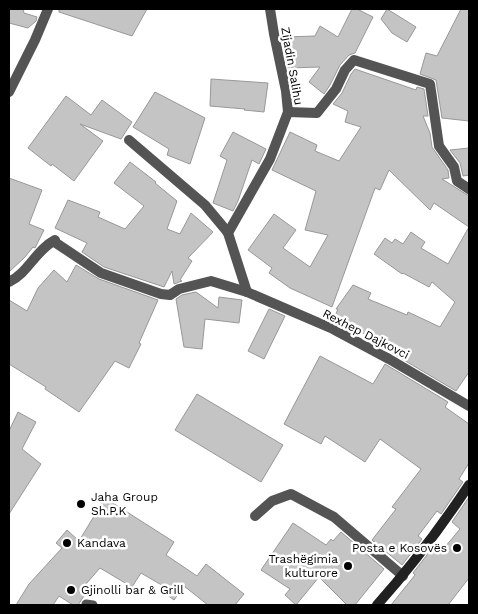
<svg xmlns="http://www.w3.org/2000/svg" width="478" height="614" viewBox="0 0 478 614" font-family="'Work Sans',sans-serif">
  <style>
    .building { fill: #c4c4c4; stroke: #989898 }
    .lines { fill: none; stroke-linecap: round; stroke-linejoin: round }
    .lane { stroke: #545454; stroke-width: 9 }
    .street { stroke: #545454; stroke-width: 10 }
    .secondary { stroke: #212121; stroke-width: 10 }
    .poi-dot { fill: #000; stroke: #fff; stroke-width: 2 }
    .labels { text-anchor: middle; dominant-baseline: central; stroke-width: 5; stroke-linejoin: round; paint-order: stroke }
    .street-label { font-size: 12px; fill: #000; stroke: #fff }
    .poi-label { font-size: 12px; fill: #000; stroke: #fff; text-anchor: start }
  </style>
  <rect width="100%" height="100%" fill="#fff"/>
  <!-- building -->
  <g class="building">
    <path d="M9 9H23L24 13 37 17 36 21 28 28 9 23Z"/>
    <path d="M59 9H147L132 36 59 12Z"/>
    <path d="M352 9H357L373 17 355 53 349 55 340 65 330 85 324 94 309 82 320 67 288 68 285 37 315 36 320 26 338 37Z"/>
    <path d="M387 9 416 27 407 42 392 33 381 19Z"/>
    <path d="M461 9H469V121L442 118 436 80 420 74 426 53 437 56Z"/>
    <path d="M355 69 416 90 417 87 424 89 428 116H423L430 133 432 147 448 170 449 178 442 179 469 196V227L434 203 430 210 389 170 380 190 375 188 332 307 290 288 269 273 272 268 248 250 274 214 296 230 283 248 310 267 328 235 305 230 316 191 272 170 290 132 317 145 315 151 339 161 361 127 345 122 348 111 333 104 342 93 351 74Z"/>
    <path d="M211 79 268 83 264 112 244 110 245 109 210 106Z"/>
    <path d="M155 92 205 118 190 164 167 155 169 149 133 127Z"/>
    <path d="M66 96 91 115 102 100 132 122 121 139 80 124 103 141 74 181 52 164 51 166 28 148Z"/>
    <path d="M233 132 266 149 259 164 252 160 238 201 233 211 213 203 227 160 220 156Z"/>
    <path d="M469 148V175L463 176 460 163 450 150Z"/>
    <path d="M130 162 156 182 155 183 177 201 167 229 180 234 191 213 213 232 188 258 192 261 180 280 182 281 174 284 172 271 164 287 104 267 82 252 87 243 55 228 68 200 100 212 98 217 125 229 144 206 114 183Z"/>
    <path d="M9 178 42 190 29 224 44 230 35 248 33 247 25 257 9 272Z"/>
    <path d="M469 227V372L456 391 392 353 395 347 358 331 359 330 334 318 338 309H336L353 285 371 293 368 299 407 315 408 312 440 327 455 302 432 282 429 287 403 273 402 274 374 254 385 238 392 243 395 239 403 244 411 232 425 242 421 248 448 264Z"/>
    <path d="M76 265 99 279 158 300 139 343 141 344 129 368 115 361 79 412 45 389 46 387 9 364V300L27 311 38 288 54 270 67 282Z"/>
    <path d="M196 292 218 308 219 297 242 300 239 323 205 319 202 349 184 347 176 299 182 295Z"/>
    <path d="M269 309 285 316 264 359 248 351Z"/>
    <path d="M320 356 373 384 385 364 448 402 445 407 469 424V463L459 479 463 482 441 514 437 511 418 536 422 539 402 565 372 540 396 509 392 507 421 469 380 439 365 462 325 436 321 444 284 424Z"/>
    <path d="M197 394 283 445 261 482 175 430Z"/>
    <path d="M18 412 36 422 22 449 41 464 9 514V431Z"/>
    <path d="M469 497V578L448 605H391L415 575 413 573 433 547 440 553 460 529 452 522Z"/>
    <path d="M105 498 174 542 166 555 197 576 206 564 244 594 235 605H208L184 586 174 600 162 591 165 587 141 573 132 587 100 568 79 592 84 596 78 605H73L59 596 53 605H16L29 584 62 548 56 543 67 530 79 541Z"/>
    <path d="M293 523 326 545 331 539 333 541 341 532 384 569 355 605H347L319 577 296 605 285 595 290 589 261 570Z"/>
  </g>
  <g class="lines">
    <!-- lane -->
    <path class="lane" d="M86 604 93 605"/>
    <!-- street -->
    <g class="street">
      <path d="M9 92 35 40 48 9"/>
      <path d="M288 112 317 113 336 89 345 70 354 60 430 84 439 146 454 167 457 181 469 189"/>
      <path d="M129 140 205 205 225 229 228 233 247 292"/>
      <path d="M228 233 270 159 288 112 286 91 274 34 270 9"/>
      <path d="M9 282C28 273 36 250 55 240L56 243 101 273 161 294 170 295 179 289 211 281 247 292 333 329 389 359 469 406"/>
      <path d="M255 516 272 501 291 494 334 517 403 576"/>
    </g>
    <!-- secondary -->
    <path class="secondary" d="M377 605C411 567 441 527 469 485"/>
  </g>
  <!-- markers -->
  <g class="poi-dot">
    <circle cx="81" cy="504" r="5"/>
    <circle cx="67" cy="543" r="5"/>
    <circle cx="457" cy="548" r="5"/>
    <circle cx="348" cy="566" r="5"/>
    <circle cx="71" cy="590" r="5"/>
  </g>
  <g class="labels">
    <!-- street labels -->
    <g class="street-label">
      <text transform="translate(292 66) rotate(80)">Zijadin Salihu</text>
      <text transform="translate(366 334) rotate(27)">Rexhep Dajkovci</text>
    </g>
    <!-- poi labels -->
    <g class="poi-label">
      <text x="91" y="497">Jaha Group<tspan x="91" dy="14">Sh.P.K</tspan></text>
      <text x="77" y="543">Kandava</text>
      <text x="447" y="548" text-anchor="end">Posta e Kosovës</text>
      <text x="338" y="559" text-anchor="end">Trashëgimia<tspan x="338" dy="14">kulturore</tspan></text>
      <text x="81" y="590">Gjinolli bar &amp; Grill</text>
    </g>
  </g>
  <!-- border -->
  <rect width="478" height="614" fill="none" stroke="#000000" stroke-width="20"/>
</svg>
